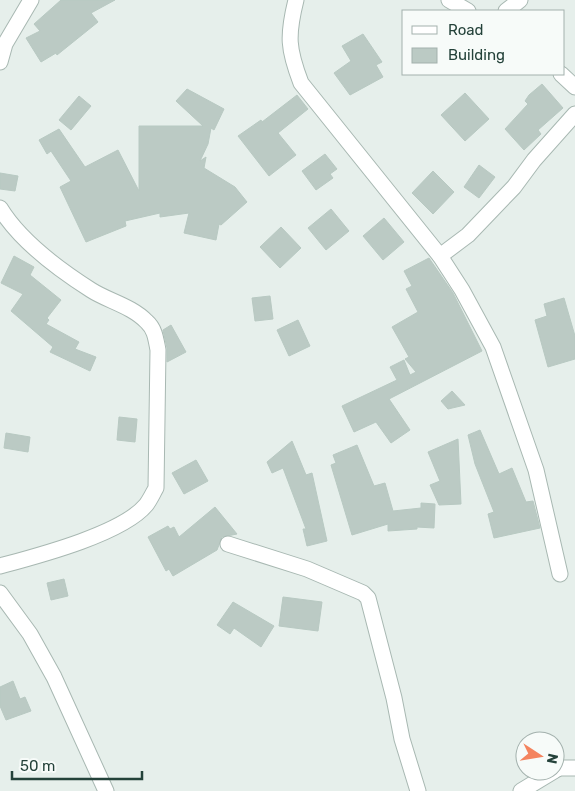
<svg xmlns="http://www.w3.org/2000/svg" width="575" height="791" viewBox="0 0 575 791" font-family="Rubik,sans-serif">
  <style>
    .building { fill: #bbcac4; stroke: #b8c9c2 }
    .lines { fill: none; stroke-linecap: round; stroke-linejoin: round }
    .street-casing { stroke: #a8b8b2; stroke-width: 17 }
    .street { stroke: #fff; stroke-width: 15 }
  </style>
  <rect width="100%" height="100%" fill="#e6efeb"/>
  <!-- building -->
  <g class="building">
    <path d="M61 0H115L91 13 98 22 57 55 56 53 41 62 26 38 40 31 34 24Z"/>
    <path d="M363 34 382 62 376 65 383 77 350 95 334 73 351 61 342 46Z"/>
    <path d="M542 84 563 108 538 130 541 134 524 150 505 129 528 104 525 101 529 95Z"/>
    <path d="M187 89 224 109 214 130 211 128 208 144 200 161 206 157 204 168 235 187 247 202 221 225 219 224 216 240 184 233 189 213 160 217V213L125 221 126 226 86 242 60 187 71 181 51 151 47 154 39 140 59 129 85 167 118 150 139 191V126H203L176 101Z"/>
    <path d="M465 93 489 119 465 141 441 115Z"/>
    <path d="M297 95 308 109 278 133 296 155 269 176 238 136 261 120 262 122Z"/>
    <path d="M79 96 91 106 71 130 59 120Z"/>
    <path d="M325 154 337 169 330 174 333 178 316 190 302 171Z"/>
    <path d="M479 165 495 177 479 198 464 187Z"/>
    <path d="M433 171 454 192 433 214 412 193Z"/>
    <path d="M0 173 18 176 15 191 0 189Z"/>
    <path d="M331 209 349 231 326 250 308 228Z"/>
    <path d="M384 218 404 242 383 260 363 236Z"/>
    <path d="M281 227 301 248 280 268 260 247Z"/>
    <path d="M14 256 34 267 30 275 61 300 47 318 49 320 46 324 79 342 75 349 96 357 90 371 50 352 53 347 11 311 23 294 1 283Z"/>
    <path d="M429 258 453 293 482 351 389 399 410 430 391 443 376 422 354 432 342 406 397 380 390 367 404 360 410 375 416 372 405 359 409 357 392 327 418 312 406 289 412 286 404 271Z"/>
    <path d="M270 296 273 319 255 321 252 298Z"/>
    <path d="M564 298 575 336V359L548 367 535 320 547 316 544 304Z"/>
    <path d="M298 320 310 346 289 356 277 330Z"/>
    <path d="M171 325 186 352 167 362V348L163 330Z"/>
    <path d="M452 391 465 405 448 409 441 401Z"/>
    <path d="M119 417 137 419 135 442 117 440Z"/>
    <path d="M480 430 499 474 512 468 526 502 533 501 540 528 494 538 488 514 494 512 475 464 468 435Z"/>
    <path d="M6 433 30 437 28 452 4 448Z"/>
    <path d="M458 439 461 504 439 505 430 485 440 481 428 452Z"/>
    <path d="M292 441 306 475 312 473 327 541 307 546 303 529H306L283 468 272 473 267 462Z"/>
    <path d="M357 445 374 486 385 483 393 511 421 508V503L435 504 434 528 417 527V529L388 531V524L352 535 331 465 336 463 333 455Z"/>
    <path d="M196 460 208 481 184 494 172 473Z"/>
    <path d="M215 507 237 534 222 537 217 550 173 576 169 569 166 571 148 537 168 526 170 529 174 527 179 537Z"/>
    <path d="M64 579 68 596 51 600 47 583Z"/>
    <path d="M283 597 322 602 318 631 279 626Z"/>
    <path d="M233 602 274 626 261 647 234 628 230 634 217 625Z"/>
    <path d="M13 681 20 699 25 697 31 711 6 720 0 706V687Z"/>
  </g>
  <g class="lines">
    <defs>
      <g id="street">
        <path d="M296 0C287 36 288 49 301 83L440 256 462 290 493 347 536 470 560 574"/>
        <path d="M449 0 468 11"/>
        <path d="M506 11 520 0"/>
        <path d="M0 62 5 44 31 0"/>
        <path d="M561 74 575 87"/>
        <path d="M0 208C20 241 58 269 91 290 108 301 132 306 147 322 155 329 156 340 158 350L156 488C153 493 150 500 146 505 122 534 37 556 0 566"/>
        <path d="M440 256 468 235 514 187 534 160 575 114"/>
        <path d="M228 544 307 569 363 593 368 598 394 698 402 739 418 791"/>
        <path d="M0 593 30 634 54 677 106 791"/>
        <path d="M555 770 560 768H575"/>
        <path d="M521 791 554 771"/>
      </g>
    </defs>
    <!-- street casing -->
    <use href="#street" class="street-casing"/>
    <!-- street -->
    <use href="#street" class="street"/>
  </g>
  <!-- legend -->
  <rect x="402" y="10" width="162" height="65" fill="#f7fbf9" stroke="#a3b1ad"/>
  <rect x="412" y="26" width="25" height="8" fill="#ffffff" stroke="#a3b1ad"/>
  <text x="448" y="35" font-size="15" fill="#24423a">Road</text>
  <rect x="412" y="48" width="25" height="15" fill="#bbcac4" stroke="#a3b1ad"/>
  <text x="448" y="60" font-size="15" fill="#24423a">Building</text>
  <!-- north arrow -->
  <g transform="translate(540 756) rotate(102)"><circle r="24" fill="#f7fbf9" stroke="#a3b1ad"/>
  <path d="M0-4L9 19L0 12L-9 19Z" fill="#f4845f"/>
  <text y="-8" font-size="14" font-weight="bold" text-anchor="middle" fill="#24423a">N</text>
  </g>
  <!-- scale -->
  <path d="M12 771v8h130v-8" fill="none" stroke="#24423a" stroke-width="2.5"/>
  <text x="20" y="771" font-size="15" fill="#24423a" stroke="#f7fbf9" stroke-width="4" paint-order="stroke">50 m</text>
</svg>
